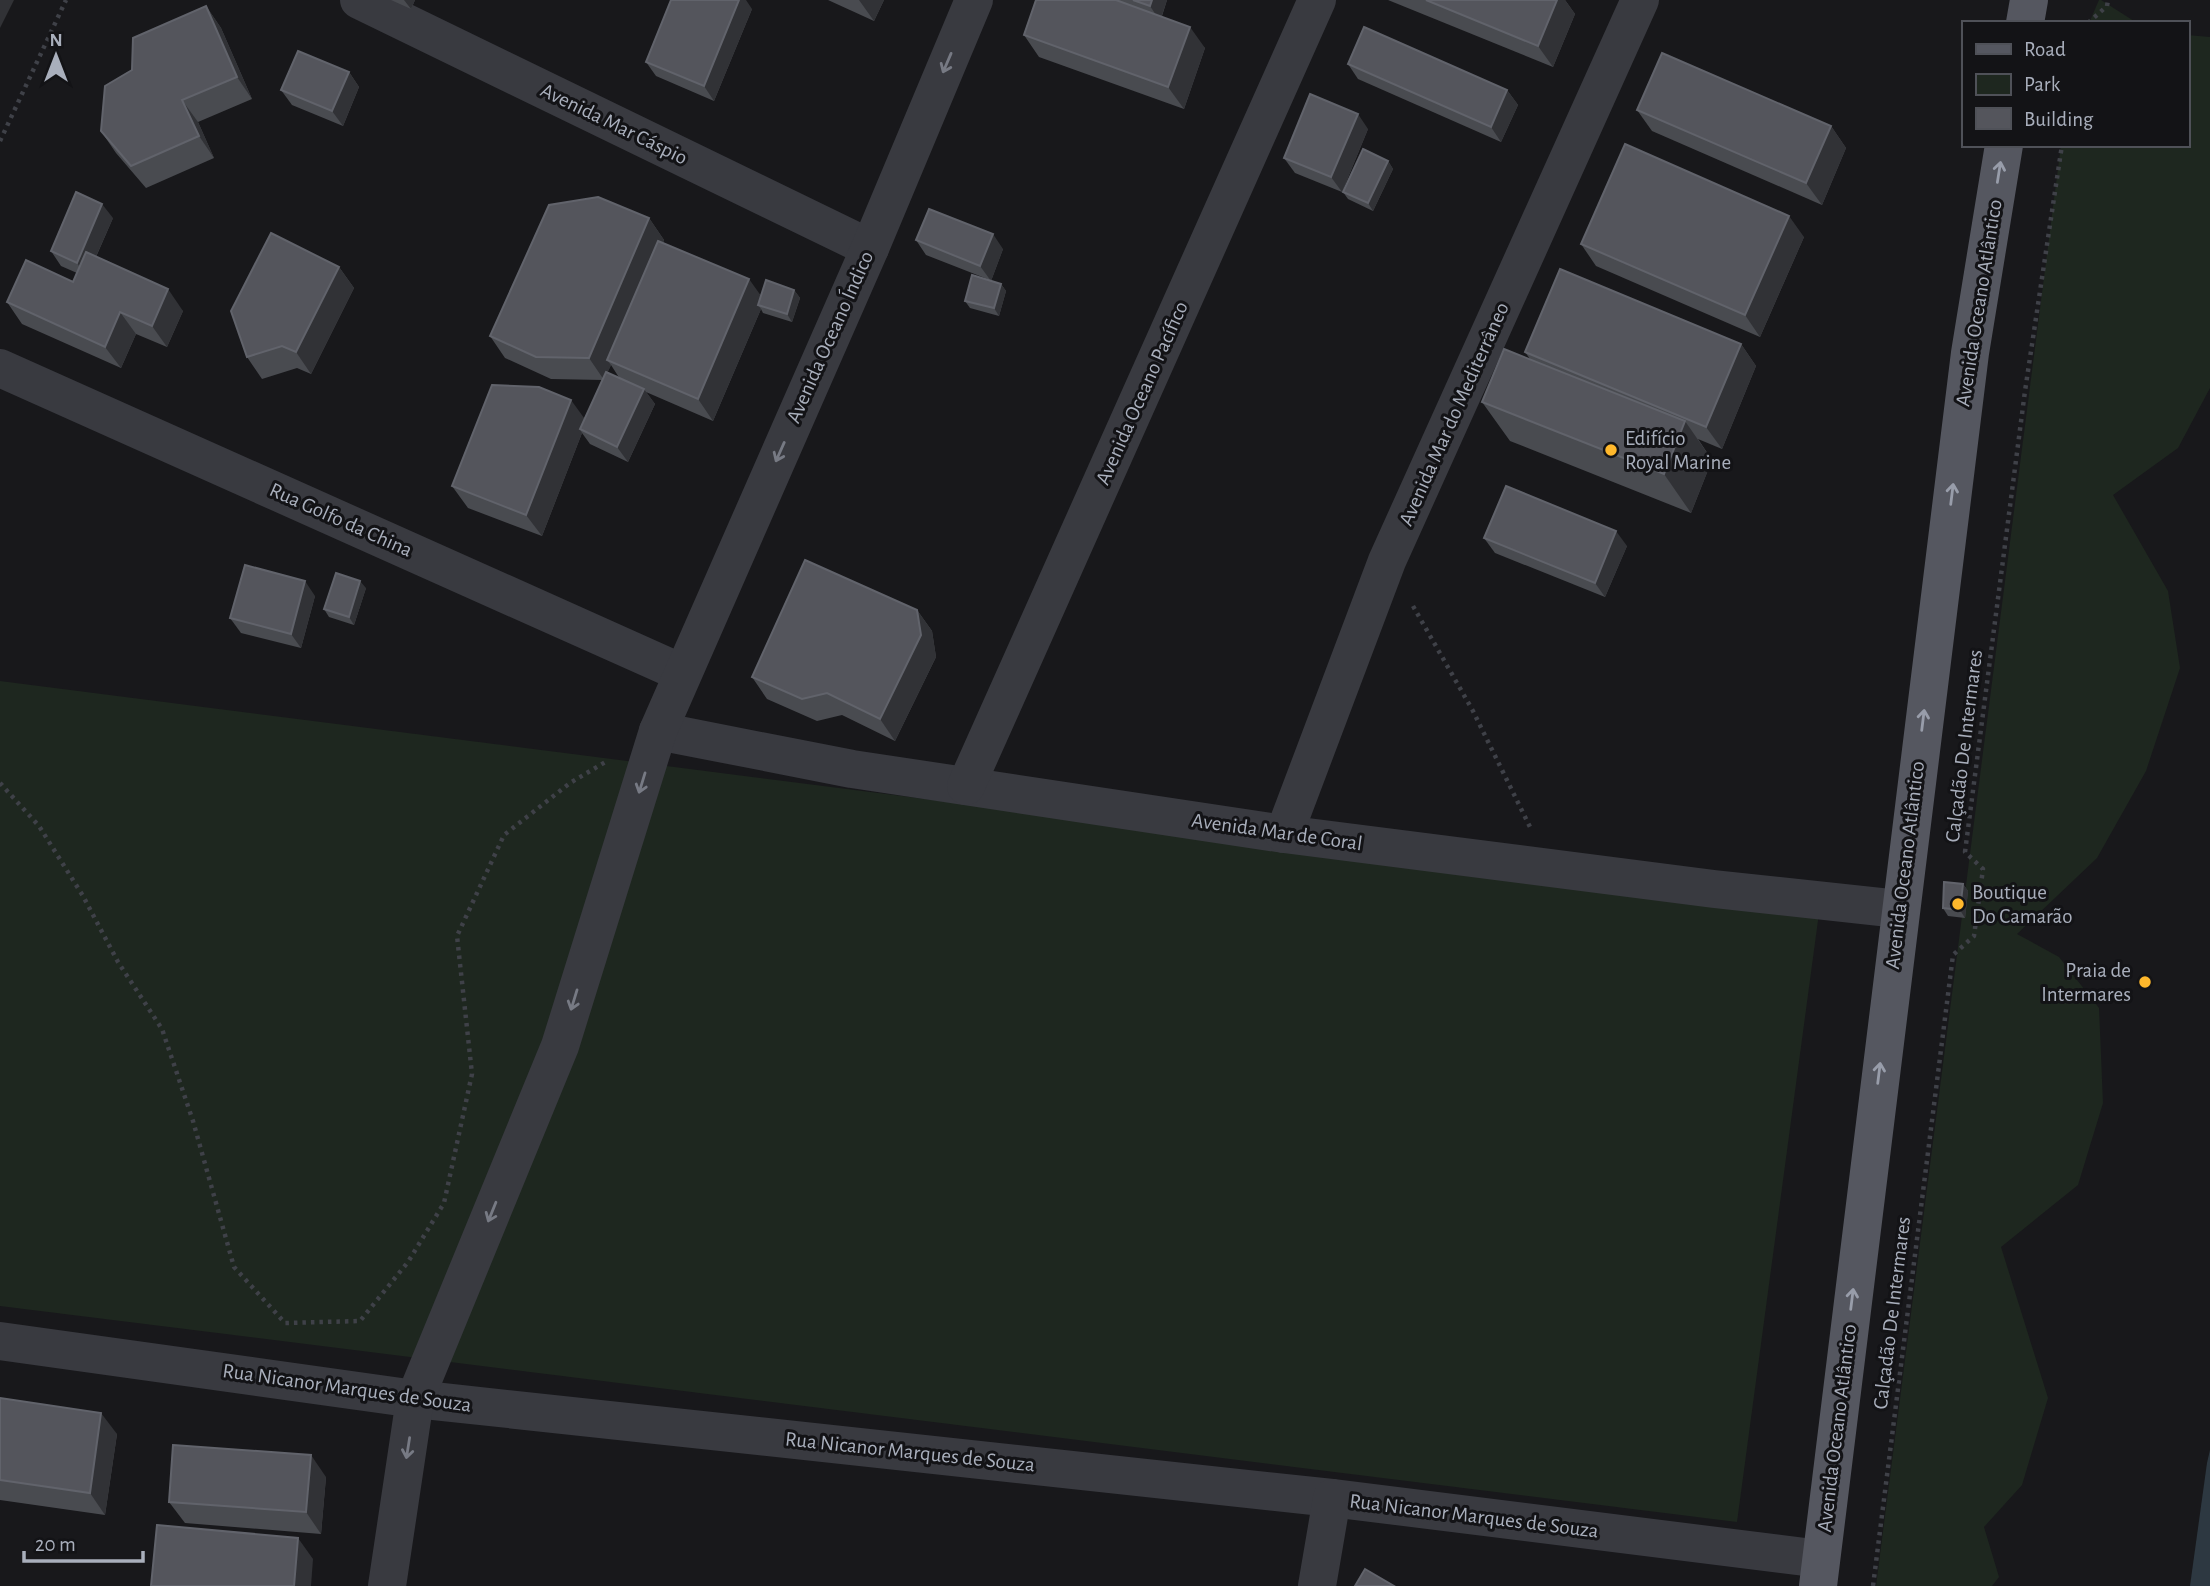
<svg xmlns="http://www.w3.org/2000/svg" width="2210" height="1586" viewBox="0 0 2210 1586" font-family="'Alegreya Sans',sans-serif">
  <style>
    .green { fill: #1e271f }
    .water { fill: #2d3841 }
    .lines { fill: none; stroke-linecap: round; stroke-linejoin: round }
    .path { stroke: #3f4148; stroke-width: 4.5; stroke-dasharray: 3.5 5; stroke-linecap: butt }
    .minor { stroke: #393a40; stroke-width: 38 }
    .major { stroke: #555760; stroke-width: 38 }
    .wall { fill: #494b50; fill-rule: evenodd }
    .shaded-wall { fill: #313236 }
    .building { fill: #54555c; stroke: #61636b; stroke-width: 2 }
    .oneway { stroke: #777a84 }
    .oneway2 { stroke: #989daa }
    .poi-dot { fill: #ffb82c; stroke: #131316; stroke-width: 2.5 }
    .labels { text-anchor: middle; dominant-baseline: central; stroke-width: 6; stroke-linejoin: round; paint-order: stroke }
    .street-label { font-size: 21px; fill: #a9afbc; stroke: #131316 }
    .poi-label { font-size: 21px; fill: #a9afbc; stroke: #131316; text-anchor: start }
  </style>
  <rect width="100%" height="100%" fill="#18181b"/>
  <!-- green -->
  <g class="green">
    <path d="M2099 0H2101L2137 23H2089Z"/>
    <path d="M2187 35 2210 37V388L2178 448 2113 495 2168 591 2180 668 2146 771 2097 858 2017 934 2059 957 2099 1008 2103 1103 2078 1185 2001 1247 2048 1398 2022 1485 1984 1527 1999 1577 1992 1586H1876L2061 145H2187Z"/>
    <path d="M0 681 1819 913 1737 1522 0 1306Z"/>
  </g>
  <!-- water -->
  <path class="water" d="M2210 1450V1586H2190L2207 1463Z"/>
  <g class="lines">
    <!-- path -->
    <g class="path">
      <path d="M2088 23 2107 6 2108 0"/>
      <path d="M0 141 66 0"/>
      <path d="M1413 606 1473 711 1530 827"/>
      <path d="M0 783 39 826 83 896 118 962 162 1029 193 1121 234 1267 285 1323 360 1321 408 1262 444 1203 472 1074 457 936 504 835 570 783 607 761"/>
      <path d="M1873 1586 1953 955 1974 936 1983 869 1965 852 2025 391 2062 145"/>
    </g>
    <!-- minor -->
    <g class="minor">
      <path d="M359 0 870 248"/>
      <path d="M0 368 682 673"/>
      <path d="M658 731 852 769 1284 834 1714 889 1899 909"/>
      <path d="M966 786 1317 0"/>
      <path d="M1284 834 1387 561 1640 0"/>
      <path d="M0 1341 415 1399 1332 1498 1821 1559"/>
      <path d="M387 1586 415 1399 560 1046 658 731 870 248 974 0"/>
      <path d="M1317 1586 1332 1498"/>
    </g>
    <!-- major -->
    <g class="major">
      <path d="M2025 23 2029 0"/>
      <path d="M1818 1586 1970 353 2004 145"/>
    </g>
  </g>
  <!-- wall -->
  <g class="wall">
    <path d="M391 0H415L411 9Z"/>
    <path d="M828 0H884L874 21Z"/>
    <path d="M1036 0H1167L1162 16 1205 48 1184 109 1039 57 1024 35Z"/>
    <path d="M1388 0H1565L1575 14 1553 67Z"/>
    <path d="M206 6 221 28 252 99 198 122 214 158 146 188 116 153 101 131 132 70Z"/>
    <path d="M752 9 714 101 656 76 646 62Z"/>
    <path d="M1348 64 1507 90 1518 105 1501 142 1358 79Z"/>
    <path d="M349 72 359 87 343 126 292 105 281 90Z"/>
    <path d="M1637 110 1831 126 1846 148 1822 205 1652 131Z"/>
    <path d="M1368 129 1342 192 1295 173 1284 158Z"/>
    <path d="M1388 161 1393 169 1373 211 1348 199 1343 192Z"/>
    <path d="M113 218 96 257 183 311 167 347 136 334 121 368 22 324 7 302 73 282 77 273 61 266 51 251Z"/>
    <path d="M649 218 664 240 663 243 761 295 794 290 800 298 792 322 763 313 761 309 713 421 646 392 655 404 628 462 590 444 582 433 542 536 468 508 452 486 584 419 603 380 551 379 505 358 490 336ZM611 365 620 379 607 373Z"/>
    <path d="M1804 237 1760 337 1596 266 1581 244Z"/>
    <path d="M916 240 1003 249 991 281 1001 284 1006 291 999 316 970 308 965 301 990 280 926 255Z"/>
    <path d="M339 267 354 288 311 374 297 368 262 379 247 357Z"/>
    <path d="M1741 344 1756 366 1722 449 1698 439 1712 460 1691 513 1510 441 1482 402 1530 359 1525 352Z"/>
    <path d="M1484 538 1627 546 1605 597 1495 553Z"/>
    <path d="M366 588 354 625 329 617 324 609Z"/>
    <path d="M315 596 301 648 241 633 230 618Z"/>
    <path d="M917 610 932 631 936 657 895 741 842 715 817 721 767 699 752 677Z"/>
    <path d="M1963 884 1968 891 1965 918 1948 916 1943 908Z"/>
    <path d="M0 1398 117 1434 105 1515 0 1500Z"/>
    <path d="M326 1477 321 1534 185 1523 169 1502Z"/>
  </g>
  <!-- shaded-wall -->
  <g class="shaded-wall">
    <path d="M0 0H14L0 28Z"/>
    <path d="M404 0H415L411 9Z"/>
    <path d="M739 0H746L752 9 714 101 704 86Z"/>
    <path d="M859 0H884L874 21Z"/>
    <path d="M1152 0H1167L1160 21 1150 6Z"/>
    <path d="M1557 0H1565L1575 14 1553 67 1538 46Z"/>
    <path d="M206 6 221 28 252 99 237 77Z"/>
    <path d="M1190 27 1205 48 1184 109 1168 87Z"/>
    <path d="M349 72 359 87 343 126 332 111Z"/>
    <path d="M1507 90 1518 105 1501 142 1491 127Z"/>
    <path d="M182 100 198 122 214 158 199 136Z"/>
    <path d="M1358 114 1368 129 1342 192 1331 177Z"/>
    <path d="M1831 126 1846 148 1822 205 1806 183Z"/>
    <path d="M1388 161 1393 169 1373 211 1368 203Z"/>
    <path d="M102 204 113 218 87 277 77 263Z"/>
    <path d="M1789 216 1804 237 1760 337 1745 315Z"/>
    <path d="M649 218 664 240 612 362 607 360 611 365 604 380 589 358Z"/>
    <path d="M993 234 1003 249 991 281 980 266Z"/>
    <path d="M339 267 354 288 311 374 296 352Z"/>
    <path d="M749 279 764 300 758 305 761 309 713 421 698 399Z"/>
    <path d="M1001 284 1006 291 999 316 994 308Z"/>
    <path d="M168 289 183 311 167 347 152 326Z"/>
    <path d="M794 290 800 298 792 322 787 314Z"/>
    <path d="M120 312 136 334 121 368 105 347Z"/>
    <path d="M1741 344 1756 366 1722 449 1706 427Z"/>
    <path d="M644 389 655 404 628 462 617 447Z"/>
    <path d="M571 400 587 422 580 429 582 433 542 536 526 515Z"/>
    <path d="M1685 421 1712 460 1691 513 1664 474Z"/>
    <path d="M1616 531 1627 546 1605 597 1595 583Z"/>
    <path d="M305 581 315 596 301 648 291 634Z"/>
    <path d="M360 581 366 588 354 625 349 617Z"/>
    <path d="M917 610 932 631 936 657 895 741 880 719Z"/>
    <path d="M1963 884 1968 891 1965 918 1960 910Z"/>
    <path d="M101 1413 117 1434 105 1515 90 1493Z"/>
    <path d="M311 1455 326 1477 321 1534 306 1512Z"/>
    <path d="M298 1538 313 1559 311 1586H294Z"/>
  </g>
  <!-- building -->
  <g class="building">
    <path d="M671 0H739L704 86 646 62Z"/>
    <path d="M1036 0H1116L1190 27 1168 87 1024 35Z"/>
    <path d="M1133 0H1152L1150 6Z"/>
    <path d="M1426 0H1557L1538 46Z"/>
    <path d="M206 6 237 77 182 100 199 136 131 166 101 131 105 86 132 70 133 38Z"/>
    <path d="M1364 27 1507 90 1491 127 1348 64Z"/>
    <path d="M298 51 349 72 332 111 281 90Z"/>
    <path d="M1662 53 1831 126 1806 183 1637 110Z"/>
    <path d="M1310 94 1358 114 1331 177 1284 158Z"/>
    <path d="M1625 144 1789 216 1745 315 1581 244Z"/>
    <path d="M1363 149 1388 161 1368 203 1343 192Z"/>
    <path d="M76 192 102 204 77 263 51 251Z"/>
    <path d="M598 197 649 218 589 358 536 357 490 336 549 205Z"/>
    <path d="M929 209 993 234 980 266 916 240Z"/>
    <path d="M271 233 339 267 296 352 282 346 247 357 231 311Z"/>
    <path d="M658 241 749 279 698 399 607 360Z"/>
    <path d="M86 252 168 289 152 326 120 312 105 347 7 302 26 260 73 282Z"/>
    <path d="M1560 269 1741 344 1706 427 1525 352Z"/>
    <path d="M972 275 1001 284 994 308 965 301Z"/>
    <path d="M766 280 794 290 787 314 758 305Z"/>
    <path d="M1504 349 1685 421 1664 474 1482 402Z"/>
    <path d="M606 372 644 389 617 447 580 429Z"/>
    <path d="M492 385 539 387 571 400 526 515 452 486Z"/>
    <path d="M1506 486 1616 531 1595 583 1484 538Z"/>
    <path d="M805 560 917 610 921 635 880 719 827 693 802 699 752 677Z"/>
    <path d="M245 565 305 581 291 634 230 618Z"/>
    <path d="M336 573 360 581 349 617 324 609Z"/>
    <path d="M1944 882 1963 884 1960 910 1943 908Z"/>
    <path d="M0 1398 101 1413 90 1493 0 1480Z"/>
    <path d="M173 1445 311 1455 306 1512 169 1502Z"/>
    <path d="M157 1525 298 1538 294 1586H151Z"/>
    <path d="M1365 1569 1394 1586H1355Z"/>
  </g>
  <!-- one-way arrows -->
  <defs><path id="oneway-shaft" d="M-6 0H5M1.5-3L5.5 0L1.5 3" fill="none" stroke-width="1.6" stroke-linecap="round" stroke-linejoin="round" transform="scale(1.75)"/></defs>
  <g class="oneway">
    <use href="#oneway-shaft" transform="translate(947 63) rotate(113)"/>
    <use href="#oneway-shaft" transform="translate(780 452) rotate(114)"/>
    <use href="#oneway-shaft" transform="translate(642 783) rotate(107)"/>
    <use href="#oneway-shaft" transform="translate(574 1000) rotate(107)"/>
    <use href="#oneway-shaft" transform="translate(492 1212) rotate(112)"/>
    <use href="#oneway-shaft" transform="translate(408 1448) rotate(99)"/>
  </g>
  <g class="oneway2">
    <use href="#oneway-shaft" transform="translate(1999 172) rotate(-81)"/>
    <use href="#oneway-shaft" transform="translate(1952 494) rotate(-83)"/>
    <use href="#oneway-shaft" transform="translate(1923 720) rotate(-83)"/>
    <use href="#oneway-shaft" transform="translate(1879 1073) rotate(-83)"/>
    <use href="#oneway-shaft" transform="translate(1852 1299) rotate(-83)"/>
  </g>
  <!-- markers -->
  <g class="poi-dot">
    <circle cx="1611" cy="450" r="7"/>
    <circle cx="1958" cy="904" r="7"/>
    <circle cx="2145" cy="982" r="7"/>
  </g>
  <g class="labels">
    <!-- street labels -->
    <g class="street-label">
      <text transform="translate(614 124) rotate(26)">Avenida Mar Cáspio</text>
      <text transform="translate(1979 303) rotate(-81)">Avenida Oceano Atlântico</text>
      <text transform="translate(830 337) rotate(-66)">Avenida Oceano Índico</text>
      <text transform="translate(1142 393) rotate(-66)">Avenida Oceano Pacífico</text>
      <text transform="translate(1454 414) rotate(-66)">Avenida Mar do Mediterrâneo</text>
      <text transform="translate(341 520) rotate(24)">Rua Golfo da China</text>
      <text transform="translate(1964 746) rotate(-83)">Calçadão De Intermares</text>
      <text transform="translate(1277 832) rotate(8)">Avenida Mar de Coral</text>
      <text transform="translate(1905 865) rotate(-83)">Avenida Oceano Atlântico</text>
      <text transform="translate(1892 1313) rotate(-83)">Calçadão De Intermares</text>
      <text transform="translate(347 1388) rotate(8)">Rua Nicanor Marques de Souza</text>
      <text transform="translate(1837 1428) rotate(-83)">Avenida Oceano Atlântico</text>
      <text transform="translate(910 1452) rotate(6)">Rua Nicanor Marques de Souza</text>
      <text transform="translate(1474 1516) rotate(7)">Rua Nicanor Marques de Souza</text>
    </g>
    <!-- poi labels -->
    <g class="poi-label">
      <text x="1625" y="438">Edifício<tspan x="1625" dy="24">Royal Marine</tspan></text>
      <text x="1972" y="892">Boutique<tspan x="1972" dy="24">Do Camarão</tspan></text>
      <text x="2131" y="970" text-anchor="end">Praia de<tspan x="2131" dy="24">Intermares</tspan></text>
    </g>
  </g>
  <!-- legend -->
  <rect x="1962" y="21" width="228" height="126" fill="#131316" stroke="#4f5158" stroke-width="2"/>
  <rect x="1976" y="44" width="35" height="10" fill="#555760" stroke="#4f5158" stroke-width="2"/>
  <text x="2024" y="56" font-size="21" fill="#a9afbc">Road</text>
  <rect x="1976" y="74" width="35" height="21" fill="#1e271f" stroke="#4f5158" stroke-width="2"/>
  <text x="2024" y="91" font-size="21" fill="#a9afbc">Park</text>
  <rect x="1976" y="108" width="35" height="21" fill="#54555c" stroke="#4f5158" stroke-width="2"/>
  <text x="2024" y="126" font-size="21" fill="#a9afbc">Building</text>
  <!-- north arrow -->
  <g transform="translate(56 56)" stroke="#131316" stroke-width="5" paint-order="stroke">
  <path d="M0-5L12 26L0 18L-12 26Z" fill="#a9afbc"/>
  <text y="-10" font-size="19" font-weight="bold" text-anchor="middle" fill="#a9afbc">N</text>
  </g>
  <!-- scale -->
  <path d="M24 1551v10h119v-10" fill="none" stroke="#a9afbc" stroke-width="3.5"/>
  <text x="35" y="1551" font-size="21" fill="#a9afbc" stroke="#131316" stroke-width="5" paint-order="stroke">20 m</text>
</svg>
